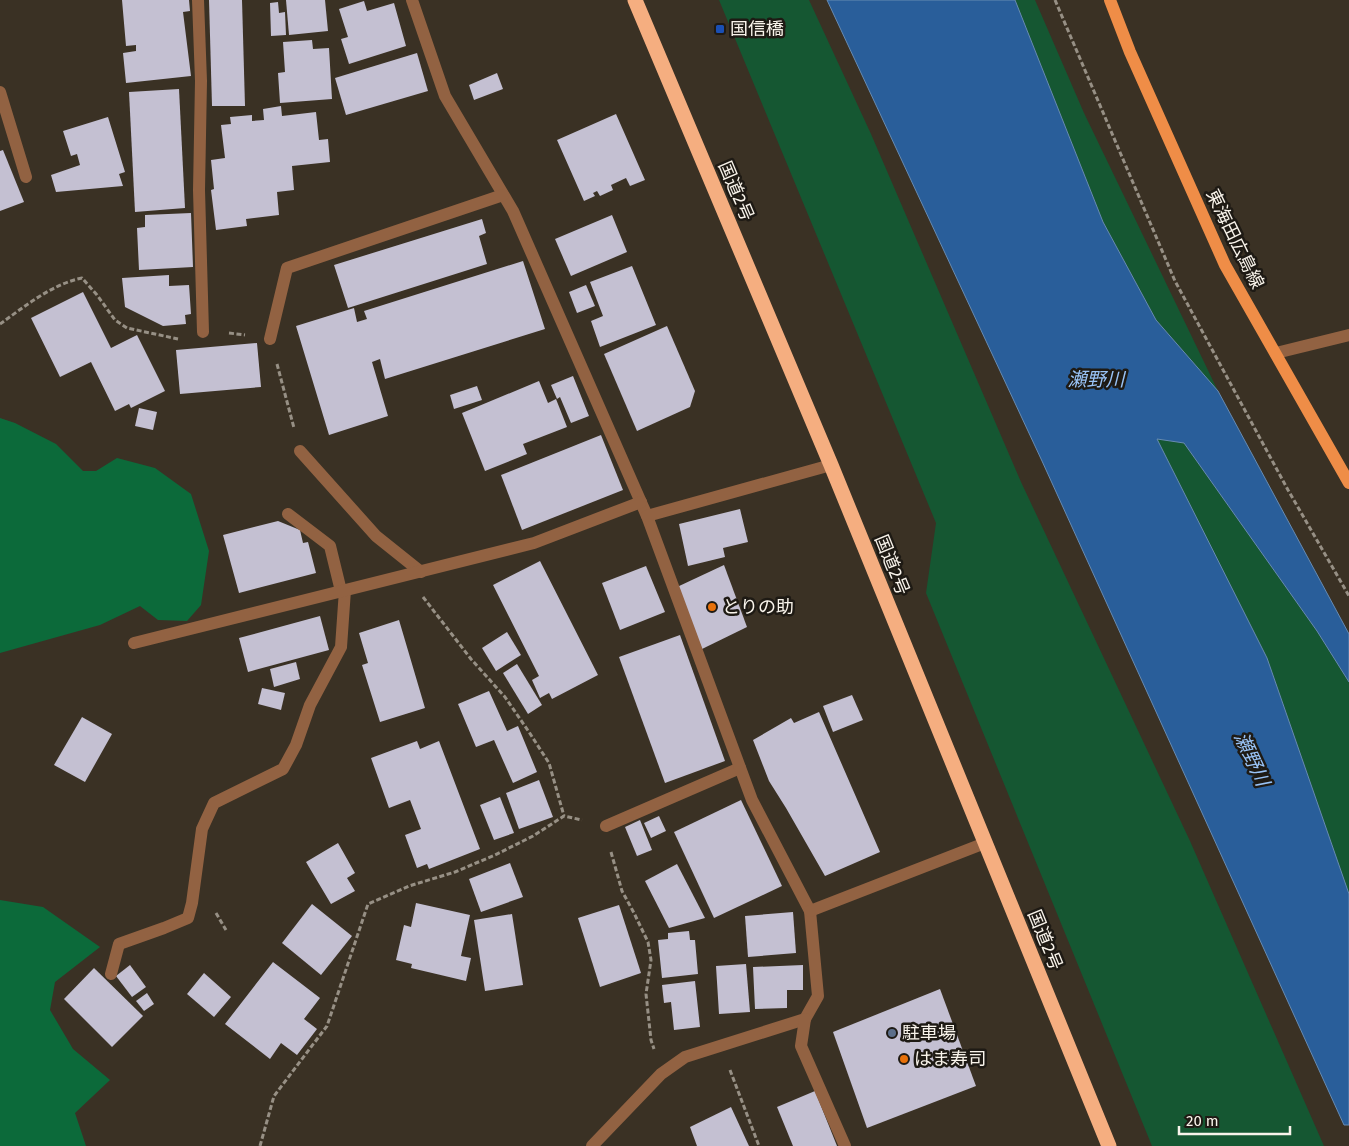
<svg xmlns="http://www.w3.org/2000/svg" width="1349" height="1146" viewBox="0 0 1349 1146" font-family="'Fira Sans','Noto Sans JP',sans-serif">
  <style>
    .green { fill: #155732 }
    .forest { fill: #0c6a3a }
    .water { fill: #295e9a; stroke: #678bb2 }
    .building { fill: #c4c0d2 }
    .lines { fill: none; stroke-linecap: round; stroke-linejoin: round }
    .path { stroke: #979085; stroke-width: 3; stroke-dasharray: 5 2.5; stroke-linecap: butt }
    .lane { stroke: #926242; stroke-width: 12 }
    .street { stroke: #926242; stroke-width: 12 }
    .primary { stroke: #ef8d47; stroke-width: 12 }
    .highway { stroke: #f5ae80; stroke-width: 15 }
    .transit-dot { fill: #1a4fb4; stroke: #1e1a14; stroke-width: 2 }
    .food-dot { fill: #e8710a; stroke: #1e1a14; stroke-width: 2 }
    .service-dot { fill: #5c6f8a; stroke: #1e1a14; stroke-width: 2 }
    .labels { text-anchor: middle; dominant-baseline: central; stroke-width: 5; stroke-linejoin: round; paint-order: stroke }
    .poi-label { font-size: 18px; fill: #f9f4eb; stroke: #1e1a14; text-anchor: start }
    .street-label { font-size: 18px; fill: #f9f4eb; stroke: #1e1a14 }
    .water-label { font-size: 19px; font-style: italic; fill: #99c3f6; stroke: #1e1a14 }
  </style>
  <rect width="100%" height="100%" fill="#3a3124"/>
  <!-- green -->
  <g class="green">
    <path d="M719 0H809L871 134 1021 482 1190 841 1324 1146H1152L926 593 936 523Z"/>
    <path d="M1015 0H1035L1084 113 1218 391 1156 320 1103 222Z"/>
    <path d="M1156 438 1184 443 1317 631 1349 682V894L1267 658Z"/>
  </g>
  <!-- forest -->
  <g class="forest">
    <path d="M0 418 15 423 56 444 83 471H96L117 458 155 468 191 494 209 551 201 605 187 621 158 620 140 606 100 625 0 653Z"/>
    <path d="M0 900 43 907 100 947 55 982 50 1010 73 1049 110 1080 75 1113 86 1146H0Z"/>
  </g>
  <!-- water -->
  <path class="water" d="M827 0H1015L1103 222 1156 320 1218 391 1349 634V682L1317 631 1184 443 1157 439 1267 658 1349 894V1125H1344L1042 461Z"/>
  <!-- building -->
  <g class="building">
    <path d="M122 0H189L190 11 183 12 191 76 126 83 123 53 136 51V45L126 46Z"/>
    <path d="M209 0H242L245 106H212Z"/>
    <path d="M286 0H325L328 31 289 35Z"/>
    <path d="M364 1 367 11 394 3 406 46 349 64 341 39 348 37 339 9Z"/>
    <path d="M278 2 279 13 285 12 286 35 271 36 270 3Z"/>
    <path d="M312 40 313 49 329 48 332 99 280 103 278 73 285 72 283 42Z"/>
    <path d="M417 53 428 91 346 115 335 78Z"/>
    <path d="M497 73 503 89 474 100 469 85Z"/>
    <path d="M179 89 185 208 135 212 129 92Z"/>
    <path d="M281 106 282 116 316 112 319 140 328 139 330 162 292 166 294 190 277 192 279 215 246 219 247 226 216 230 211 190 214 189 211 160 225 158 221 125 231 124 230 117 252 115V121L264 120 263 109Z"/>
    <path d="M616 114 645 180 630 186 626 178 611 185 613 190 600 196 597 191 593 193 595 196 584 201 557 140Z"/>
    <path d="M108 117 125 172 119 174 123 186 56 192 51 175 80 165 77 154 71 156 63 131Z"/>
    <path d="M3 150 24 202 0 211V151Z"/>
    <path d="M191 213 193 267 139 270 137 228 145 227V215Z"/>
    <path d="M612 215 627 252 571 276 555 239Z"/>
    <path d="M482 219 486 233 479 236 487 264 348 308 334 265Z"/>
    <path d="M523 261 545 329 385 379 380 359 372 362 388 416 329 435 296 326 354 308 357 322 367 319 364 311Z"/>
    <path d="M632 266 656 325 600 347 591 321 603 316 590 282Z"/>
    <path d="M169 275V286L189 285 191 314 185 315 186 324 163 326 125 307 122 278Z"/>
    <path d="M586 285 595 306 577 313 569 292Z"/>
    <path d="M83 292 111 348 137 335 165 391 131 408 129 404 115 411 91 362 60 377 31 318Z"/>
    <path d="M667 326 695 391 690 407 637 431 604 354Z"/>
    <path d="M257 343 261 387 180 394 176 350Z"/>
    <path d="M573 376 589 416 571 423 560 397 557 399 551 385Z"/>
    <path d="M539 381 548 403 556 399 567 427 523 444 527 454 485 471 462 413Z"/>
    <path d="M477 386 482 400 454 409 450 395Z"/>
    <path d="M139 408 157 412 153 430 135 426Z"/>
    <path d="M601 435 623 490 522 530 501 475Z"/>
    <path d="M740 509 748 542 723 548 725 557 688 566 679 524Z"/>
    <path d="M278 521 300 530 303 543 308 542 316 573 239 593 223 535Z"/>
    <path d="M540 561 598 675 552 699 549 693 540 698 532 680 539 676 493 585Z"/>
    <path d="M724 565 747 627 702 649 677 587Z"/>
    <path d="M646 566 665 612 620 630 602 583Z"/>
    <path d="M320 616 329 650 248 672 239 638Z"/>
    <path d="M399 620 425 708 380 722 362 665 368 663 359 633Z"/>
    <path d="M507 632 521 655 496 671 482 648Z"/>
    <path d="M680 635 725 761 665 783 619 657Z"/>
    <path d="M296 662 300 679 274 687 270 669Z"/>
    <path d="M517 664 542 705 528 714 503 673Z"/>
    <path d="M262 688 285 693 281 710 258 704Z"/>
    <path d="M489 691 507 731 518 726 537 772 513 783 494 740 476 747 458 704Z"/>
    <path d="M852 695 863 720 833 732 823 706Z"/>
    <path d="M819 712 880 852 825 876 786 808 769 781 753 740 791 718 794 723Z"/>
    <path d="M82 717 112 734 85 782 54 765Z"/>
    <path d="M417 741 420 749 439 741 480 849 429 869 427 864 417 868 405 835 421 829 410 800 389 808 371 758Z"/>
    <path d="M539 780 553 817 519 829 506 793Z"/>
    <path d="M500 797 514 833 494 840 480 805Z"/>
    <path d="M741 800 782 886 714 918 674 832Z"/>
    <path d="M659 816 666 831 651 838 644 823Z"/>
    <path d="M640 820 652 850 637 856 625 827Z"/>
    <path d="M338 843 355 873 347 878 355 891 331 904 306 862Z"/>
    <path d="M510 863 523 897 481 912 469 879Z"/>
    <path d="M677 864 705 918 669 928 645 881Z"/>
    <path d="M416 903 470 915 461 956 471 958 466 981 411 968 412 964 396 960 404 925 411 927Z"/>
    <path d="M312 904 352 936 321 975 282 943Z"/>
    <path d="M619 905 641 973 600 987 578 918Z"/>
    <path d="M793 912 796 953 748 957 745 916Z"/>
    <path d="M512 914 523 985 485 991 474 920Z"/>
    <path d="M689 931 690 940H695L698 974 662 978 658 940 668 939V933Z"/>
    <path d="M273 962 320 998 304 1019 317 1029 297 1055 281 1043 270 1059 225 1024Z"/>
    <path d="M746 964 750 1012 719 1014 716 966Z"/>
    <path d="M130 965 146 987 132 997 116 976Z"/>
    <path d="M803 965V990H787V1008L755 1009 753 967Z"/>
    <path d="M94 968 143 1016 112 1047 64 999Z"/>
    <path d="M204 973 231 997 214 1017 187 994Z"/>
    <path d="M695 981 700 1027 674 1030 671 1002 664 1003 662 985Z"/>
    <path d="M940 989 976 1086 867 1128 833 1032Z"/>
    <path d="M147 993 154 1004 144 1011 136 1001Z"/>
    <path d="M815 1091 837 1146H793L777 1107Z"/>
    <path d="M731 1107 749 1146H697L690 1127Z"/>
  </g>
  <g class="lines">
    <!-- path -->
    <g class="path">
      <path d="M1055 0 1175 281 1288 490 1349 596"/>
      <path d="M0 324C24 307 52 284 82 278L97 295 115 320 127 328 178 339"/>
      <path d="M229 333 245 335"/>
      <path d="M277 364 294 428"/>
      <path d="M423 597 471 659 505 697 529 732 549 763 564 816"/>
      <path d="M611 852 622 891 634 913 648 942 651 960 646 994 651 1040 654 1049"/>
      <path d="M216 913 226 930"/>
      <path d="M730 1070 759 1146"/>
      <path d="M260 1146 274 1096 327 1026 368 904 409 886 455 872 495 855 533 836 564 816 582 820"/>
    </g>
    <!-- lane -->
    <g class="lane">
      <path d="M198 0 201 81 199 190 203 332"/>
      <path d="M0 92 26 177"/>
      <path d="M288 514 330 546 341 591"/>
      <path d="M606 826 740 768"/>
      <path d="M111 974 119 944 164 928 188 918 192 903 202 829 214 803 283 769 296 745 310 705 341 647 345 590"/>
    </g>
    <!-- street -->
    <g class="street">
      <path d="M412 0 445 96 513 211 647 516 752 800 810 911 818 996 805 1019 685 1057 661 1074 592 1146"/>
      <path d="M270 339 287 268 503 195"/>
      <path d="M1276 353 1349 335"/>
      <path d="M300 451 376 536 421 572"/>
      <path d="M647 516 831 465"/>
      <path d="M134 643 534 543 641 502"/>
      <path d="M810 911 985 843"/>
      <path d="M805 1019 801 1046 845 1146"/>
    </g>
    <!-- primary -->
    <path class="primary" d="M1110 0 1130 52 1225 265 1349 483"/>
    <!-- highway -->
    <path class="highway" d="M635 0 831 465 1109 1146"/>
  </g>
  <!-- markers -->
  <rect class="transit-dot" x="715" y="24" width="10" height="10" rx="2.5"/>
  <g class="food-dot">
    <circle cx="712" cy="607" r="5"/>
    <circle cx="904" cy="1059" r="5"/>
  </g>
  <circle class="service-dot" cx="892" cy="1033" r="5"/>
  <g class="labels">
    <!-- poi labels -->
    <g class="poi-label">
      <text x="730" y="29">国信橋</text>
      <text x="722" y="607">とりの助</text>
      <text x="902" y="1033">駐車場</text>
      <text x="914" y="1059">はま寿司</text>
    </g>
    <!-- street labels -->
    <g class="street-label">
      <text transform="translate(736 191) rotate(67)">国道2号</text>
      <text transform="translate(1235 239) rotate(64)">東海田広島線</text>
      <text transform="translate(892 565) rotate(68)">国道2号</text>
      <text transform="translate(1045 940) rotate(68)">国道2号</text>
    </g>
    <!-- water labels -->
    <g class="water-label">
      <text x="1096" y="379">瀬野川</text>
      <text transform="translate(1252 759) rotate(65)">瀬野川</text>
    </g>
  </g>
  <!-- scale -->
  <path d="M1179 1126v8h111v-8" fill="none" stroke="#f9f4eb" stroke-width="2.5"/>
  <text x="1186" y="1126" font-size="15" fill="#f9f4eb" stroke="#1e1a14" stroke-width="4" paint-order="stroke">20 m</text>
</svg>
